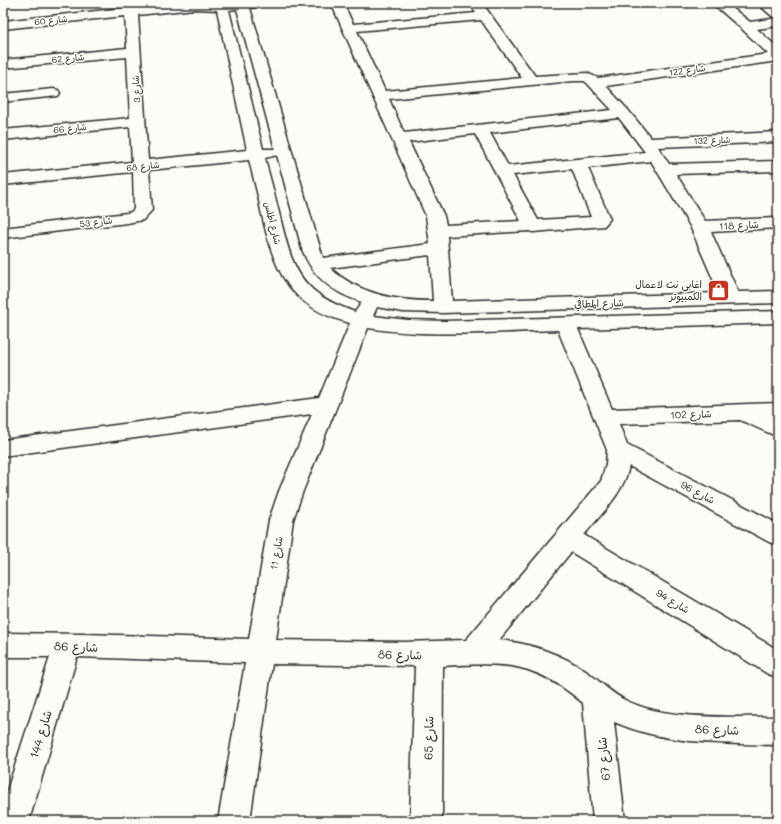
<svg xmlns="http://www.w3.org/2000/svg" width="781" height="824" viewBox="0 0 781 824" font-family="Mali,'Playpen Sans Arabic',sans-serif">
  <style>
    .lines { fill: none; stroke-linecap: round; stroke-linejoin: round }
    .minor-casing { stroke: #2b2b2b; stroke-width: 3 }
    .minor { fill: #fdfcf7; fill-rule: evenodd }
    .labels { text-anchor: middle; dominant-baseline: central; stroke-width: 3; stroke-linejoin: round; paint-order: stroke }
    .far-street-label { font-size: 9px; fill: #2b2b2b; stroke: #fdfcf7 }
    .street-label { font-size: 10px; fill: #2b2b2b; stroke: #fdfcf7 }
    .poi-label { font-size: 10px; fill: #2b2b2b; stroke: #fdfcf7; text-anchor: end }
    .near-street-label { font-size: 12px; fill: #2b2b2b; stroke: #fdfcf7 }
  </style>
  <rect width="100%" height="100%" fill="#fdfcf7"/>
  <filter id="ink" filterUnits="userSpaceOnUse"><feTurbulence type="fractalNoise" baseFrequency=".025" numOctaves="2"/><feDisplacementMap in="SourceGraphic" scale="8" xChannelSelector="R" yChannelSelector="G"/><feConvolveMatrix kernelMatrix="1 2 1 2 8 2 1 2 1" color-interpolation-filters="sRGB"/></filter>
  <g filter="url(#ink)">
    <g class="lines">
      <defs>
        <g id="minor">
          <path d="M125 3H137L138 7 178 3H264L262 6 250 8 323 258 430 244 426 216 331 3H343L353 24 476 13 471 5 472 3H482L535 76 587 73 598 78 768 54 742 29 712 3H726L750 22 778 18V26L757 29 778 48V61L606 86 628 110 651 138 778 132V142L658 147 669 164 778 161V171L676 174 705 221 778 218V228L711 232 738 292 778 291V303L443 313 403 312 377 307 373 316 408 320 445 321 778 311V323L578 329 612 409 778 403V419H776L778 420V437L740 420 619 424 627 445 778 524V545L769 542 629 466C624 493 601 514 584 535L778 650V677L768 674 571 552 499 640C530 643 562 654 587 672 601 682 612 694 627 701 670 721 731 716 778 717V745C721 743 668 745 614 722L625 821H593L583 703C534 661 504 662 443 666L442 821H410L415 666 272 664 250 821H218L245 663 77 657 29 821H3V803L50 657H3V633L84 634 249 639 269 520 279 491 312 414 3 456V440L319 398 350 323C287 307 274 269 261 211 258 194 253 177 249 160L149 170 152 210 143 220 127 223 3 238V228L127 213 131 212 134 209 133 172 3 185V175L132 162 130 127 3 140V130L130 118 127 57 3 68V60L127 48 125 16 3 29V21L125 8ZM195 9 217 10 247 150 148 160 138 15ZM237 9 275 149H263L229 10ZM481 20 522 78 385 91 357 31ZM573 81H584L587 83 612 110 404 133 389 99ZM619 118 645 152 508 166 490 133ZM475 134 521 221 446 225 444 216 409 142ZM277 155 302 249C312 277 333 293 362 302L355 312C338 306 320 298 308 285 289 265 285 234 278 209 274 192 269 175 265 158ZM651 161 690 226 719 293 452 301 447 236 529 231 533 232 604 226 610 219 588 168ZM572 169 591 217 538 220 513 175ZM430 255 433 301C395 301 359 294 330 268ZM368 328C431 338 496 332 558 330L607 450 606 464 601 481 466 640 404 642 276 640 293 520 303 491Z"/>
          <path d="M757 3H771L778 8V18L773 17Z"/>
          <path d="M53 89 58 90 60 93 58 96 3 102V94Z"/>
        </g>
      </defs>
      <!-- minor casing -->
      <use href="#minor" class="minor-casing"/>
      <!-- minor -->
      <use href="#minor" class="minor"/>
    </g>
  </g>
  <!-- icons -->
  <defs>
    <symbol id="shop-square" viewBox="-11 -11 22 22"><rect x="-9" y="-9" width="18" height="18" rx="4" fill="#c8321e" stroke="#fdfcf7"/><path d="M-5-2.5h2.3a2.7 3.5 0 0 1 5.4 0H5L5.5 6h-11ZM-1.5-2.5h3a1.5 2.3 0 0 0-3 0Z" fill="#fff"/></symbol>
  </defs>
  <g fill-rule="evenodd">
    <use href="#shop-square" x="706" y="278" width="25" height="25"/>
  </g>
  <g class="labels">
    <!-- far-street labels -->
    <g class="far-street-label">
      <text transform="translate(51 20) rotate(-6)">شارع 60</text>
      <text transform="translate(68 58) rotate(-5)">شارع 62</text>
      <text transform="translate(687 70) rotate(-8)">شارع 122</text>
      <text transform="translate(136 89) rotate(-94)">شارع 3</text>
      <text transform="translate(70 128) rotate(-6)">شارع 66</text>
      <text transform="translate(712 140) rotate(-2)">شارع 132</text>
      <text transform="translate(143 166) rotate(-6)">شارع 68</text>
      <text transform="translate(96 222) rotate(-7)">شارع 53</text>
      <text transform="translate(273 223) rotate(76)">شارع أطلس</text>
    </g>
    <!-- street labels -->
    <g class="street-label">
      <text transform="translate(739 225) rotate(-3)">شارع 118</text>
      <text transform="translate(599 303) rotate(-2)">شارع المطافي</text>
      <text transform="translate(691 414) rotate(-2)">شارع 102</text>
      <text transform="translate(698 492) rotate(28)">شارع 96</text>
      <text transform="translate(276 553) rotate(-81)">شارع 11</text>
      <text transform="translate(673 601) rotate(31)">شارع 94</text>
    </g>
    <!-- poi labels -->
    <g class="poi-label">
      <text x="702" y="284">اغابى نت لاعمال<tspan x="702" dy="12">الكمبيوتر</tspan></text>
    </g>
    <!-- near-street labels -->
    <g class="near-street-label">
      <text transform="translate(76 646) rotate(2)">شارع 86</text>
      <text transform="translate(400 654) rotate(1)">شارع 86</text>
      <text transform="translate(717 729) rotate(2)">شارع 86</text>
      <text transform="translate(40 734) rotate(-73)">شارع 144</text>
      <text transform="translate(428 738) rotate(-89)">شارع 65</text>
      <text transform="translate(603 759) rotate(-95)">شارع 67</text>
    </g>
  </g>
  <!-- margin -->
  <rect width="781" height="824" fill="none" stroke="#fdfcf7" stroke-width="16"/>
  <rect x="8" y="8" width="765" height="808" fill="none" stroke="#2b2b2b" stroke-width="1.5" filter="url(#ink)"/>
</svg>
